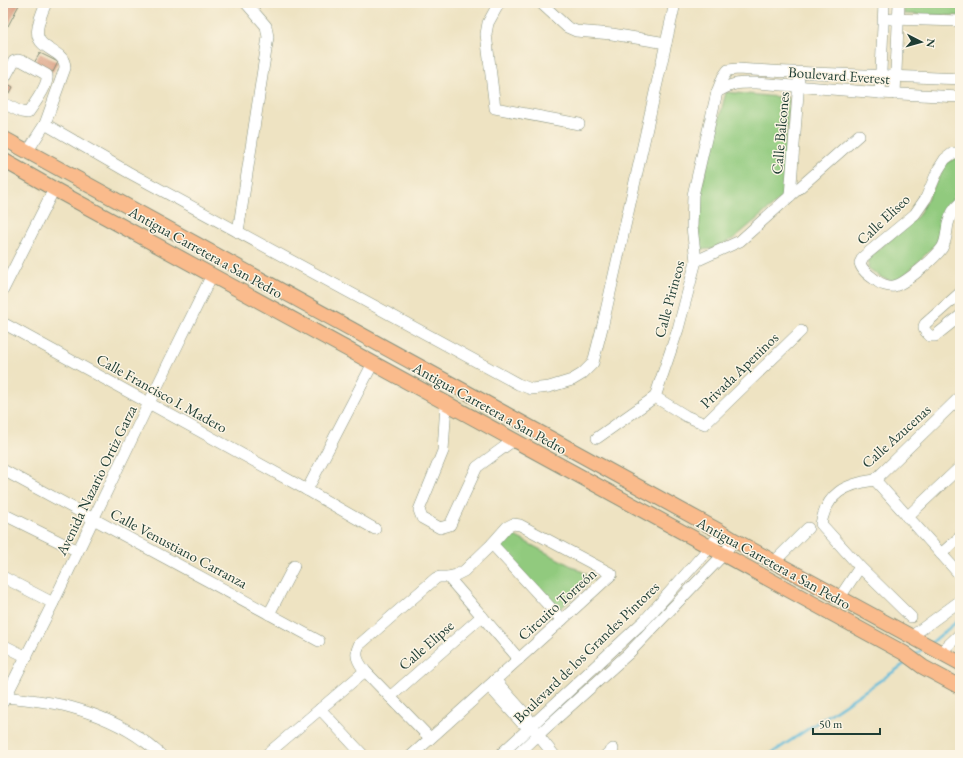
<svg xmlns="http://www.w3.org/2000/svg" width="963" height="758" viewBox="0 0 963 758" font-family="'EB Garamond',serif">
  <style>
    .green { fill: #91ca7e; stroke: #588459 }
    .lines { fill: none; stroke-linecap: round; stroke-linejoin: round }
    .stream { stroke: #5dbbdb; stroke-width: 2.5 }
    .building { fill: #d59375 }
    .minor-casing { stroke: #86907b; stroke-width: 12 }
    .major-casing { stroke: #86907b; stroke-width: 16 }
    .minor { stroke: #fff; stroke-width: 11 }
    .major { stroke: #fabb8c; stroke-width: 14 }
    .labels { text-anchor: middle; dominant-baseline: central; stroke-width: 3; stroke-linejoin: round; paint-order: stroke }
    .street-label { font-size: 15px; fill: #1f3d34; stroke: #fcf5e5 }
  </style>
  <rect width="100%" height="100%" fill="#fcf5e5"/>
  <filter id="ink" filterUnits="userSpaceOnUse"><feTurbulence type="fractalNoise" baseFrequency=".025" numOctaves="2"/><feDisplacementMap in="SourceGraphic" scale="8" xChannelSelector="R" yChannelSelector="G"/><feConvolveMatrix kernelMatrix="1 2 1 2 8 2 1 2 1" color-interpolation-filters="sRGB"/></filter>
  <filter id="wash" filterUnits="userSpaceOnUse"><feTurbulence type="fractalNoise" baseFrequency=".012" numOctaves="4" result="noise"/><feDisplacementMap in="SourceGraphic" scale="16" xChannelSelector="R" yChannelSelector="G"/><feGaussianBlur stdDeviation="0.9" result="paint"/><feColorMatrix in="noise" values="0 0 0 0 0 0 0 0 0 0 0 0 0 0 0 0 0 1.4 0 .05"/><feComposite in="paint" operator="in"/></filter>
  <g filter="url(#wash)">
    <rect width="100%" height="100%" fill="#eee3c2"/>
    <!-- green -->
    <g class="green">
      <path d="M904 3H960V16L904 14Z"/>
      <path d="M726 92 789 98 783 197 733 239 712 249 698 250 700 193Z"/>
      <path d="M956 158H960V188L954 195 938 242 901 279 892 281 882 278 868 268 869 257 918 216 947 162Z"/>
      <path d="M509 533 594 578 557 612 499 547Z"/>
    </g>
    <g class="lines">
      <!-- stream -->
      <g class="stream">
        <path d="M931 643 960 619"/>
        <path d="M915 655 924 648"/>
        <path d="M769 755 896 670 907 662"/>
      </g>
    </g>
    <g id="blocks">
      <!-- building -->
      <g class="building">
        <path d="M3 3H20L8 26 3 23Z"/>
        <path d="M40 53 58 62 53 72 34 63Z"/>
        <path d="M8 84 13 87 10 93 4 90Z"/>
      </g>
    </g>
  </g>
  <g filter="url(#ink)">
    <use href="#blocks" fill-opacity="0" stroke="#86907b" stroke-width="1"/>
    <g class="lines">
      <defs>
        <g id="minor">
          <path d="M499 3 488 23 486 34 495 108 579 124"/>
          <path d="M541 3 567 27 576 31 612 34 666 43"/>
          <path d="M891 19 960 21"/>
          <path d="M3 81 14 61 18 60 22 61 47 75C49 85 34 104 28 113L21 112 3 103"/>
          <path d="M717 92C734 82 739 83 757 83L880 93 960 97"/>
          <path d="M880 93 884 3"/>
          <path d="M895 94 899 3"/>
          <path d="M45 124 65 68C65 66 65 64 64 62 60 49 33 49 38 27 39 19 43 10 46 3"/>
          <path d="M27 152 45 124 128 172 518 384 531 389 549 387 572 380 582 374 593 363 603 324 675 3"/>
          <path d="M960 153H953L945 159 938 170 926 198 915 214 863 257 860 263C862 271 870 276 877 281 880 284 889 287 894 286 905 284 935 258 942 248 947 240 946 233 948 224 950 216 954 208 960 203"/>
          <path d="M790 196 799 81"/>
          <path d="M238 232 268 37 266 26 246 3"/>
          <path d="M696 261 740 241 790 196 859 135"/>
          <path d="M3 290 54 189"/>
          <path d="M960 293 925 324C922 329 926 332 930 336H935L960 316"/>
          <path d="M3 323 307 490 375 529"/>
          <path d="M655 397 686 416 705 424 801 331"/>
          <path d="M446 403 443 451 419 510 422 518 440 528 450 525 477 467 514 440"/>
          <path d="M597 438 655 397 678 329 696 261 692 227 693 195 717 92 723 77 728 70 738 69C812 74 886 75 960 79"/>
          <path d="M3 470 319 641"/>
          <path d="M875 480 960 575"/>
          <path d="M307 490 373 363"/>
          <path d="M3 514 78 551"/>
          <path d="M907 517 960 467"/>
          <path d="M492 544 562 620"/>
          <path d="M941 554 960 537"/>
          <path d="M774 562 808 528"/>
          <path d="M3 577 53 603"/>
          <path d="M840 597 860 567"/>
          <path d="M269 614 294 566"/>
          <path d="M911 617 860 567 821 524C827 493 845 484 875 480L960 397"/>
          <path d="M912 636 960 601"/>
          <path d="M3 645 27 657"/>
          <path d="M941 652 960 634"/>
          <path d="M495 680 527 716 538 735 554 755"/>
          <path d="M489 686 521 722 532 726"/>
          <path d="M3 697C25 699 48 701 70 707 96 714 122 725 144 741 150 745 155 750 161 755"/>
          <path d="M390 697 482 616"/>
          <path d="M3 702 53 603 149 403 212 275"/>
          <path d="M320 709 363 755"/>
          <path d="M430 738 365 671C358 662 354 655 359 645L436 578 440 577H448L519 659"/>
          <path d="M266 755 365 671"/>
          <path d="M412 755 562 620 612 574 520 525 513 524 507 527 492 544 464 571 456 575 448 577"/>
          <path d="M500 755 645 620 710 547 721 532"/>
          <path d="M517 755 538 735 628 654 723 555 734 540"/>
          <path d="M606 755 613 749"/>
        </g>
        <g id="major">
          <path d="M3 138 721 532 734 540 960 663"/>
          <path d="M3 160 54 189 904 653 923 667 960 687"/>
        </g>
      </defs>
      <!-- minor casing -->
      <use href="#minor" class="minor-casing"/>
      <!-- major casing -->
      <use href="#major" class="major-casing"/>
      <!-- minor -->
      <use href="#minor" class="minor"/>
      <!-- major -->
      <use href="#major" class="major"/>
    </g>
  </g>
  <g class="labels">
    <!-- street labels -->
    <g class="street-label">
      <text transform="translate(839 75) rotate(4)">Boulevard Everest</text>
      <text transform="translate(780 133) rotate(-85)">Calle Balcones</text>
      <text transform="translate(883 219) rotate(-43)">Calle Eliseo</text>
      <text transform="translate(206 252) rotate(29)">Antigua Carretera a San Pedro</text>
      <text transform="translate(669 299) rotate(-75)">Calle Pirineos</text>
      <text transform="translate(739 370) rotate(-44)">Privada Apeninos</text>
      <text transform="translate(162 393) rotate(29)">Calle Francisco I. Madero</text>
      <text transform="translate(490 408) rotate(29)">Antigua Carretera a San Pedro</text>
      <text transform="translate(896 436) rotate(-42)">Calle Azucenas</text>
      <text transform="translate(96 480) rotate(-64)">Avenida Nazario Ortiz Garza</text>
      <text transform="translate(179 548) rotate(28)">Calle Venustiano Carranza</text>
      <text transform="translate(774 563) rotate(29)">Antigua Carretera a San Pedro</text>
      <text transform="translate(557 604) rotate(-42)">Circuito Torreón</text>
      <text transform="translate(426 645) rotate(-41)">Calle Elipse</text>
      <text transform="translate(586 652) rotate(-44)">Boulevard de los Grandes Pintores</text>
    </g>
  </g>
  <!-- margin -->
  <rect width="963" height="758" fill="none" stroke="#fcf5e5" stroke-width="16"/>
  <!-- north arrow -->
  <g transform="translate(921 42) rotate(96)" stroke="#fcf5e5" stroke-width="3" paint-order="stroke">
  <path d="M0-3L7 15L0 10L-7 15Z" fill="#1f3d34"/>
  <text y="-6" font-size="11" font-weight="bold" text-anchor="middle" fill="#1f3d34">N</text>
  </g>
  <!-- scale -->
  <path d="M813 728v6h67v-6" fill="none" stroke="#1f3d34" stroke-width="2"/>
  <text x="819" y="728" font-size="12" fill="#1f3d34" stroke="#fcf5e5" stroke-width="3" paint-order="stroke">50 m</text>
</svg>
